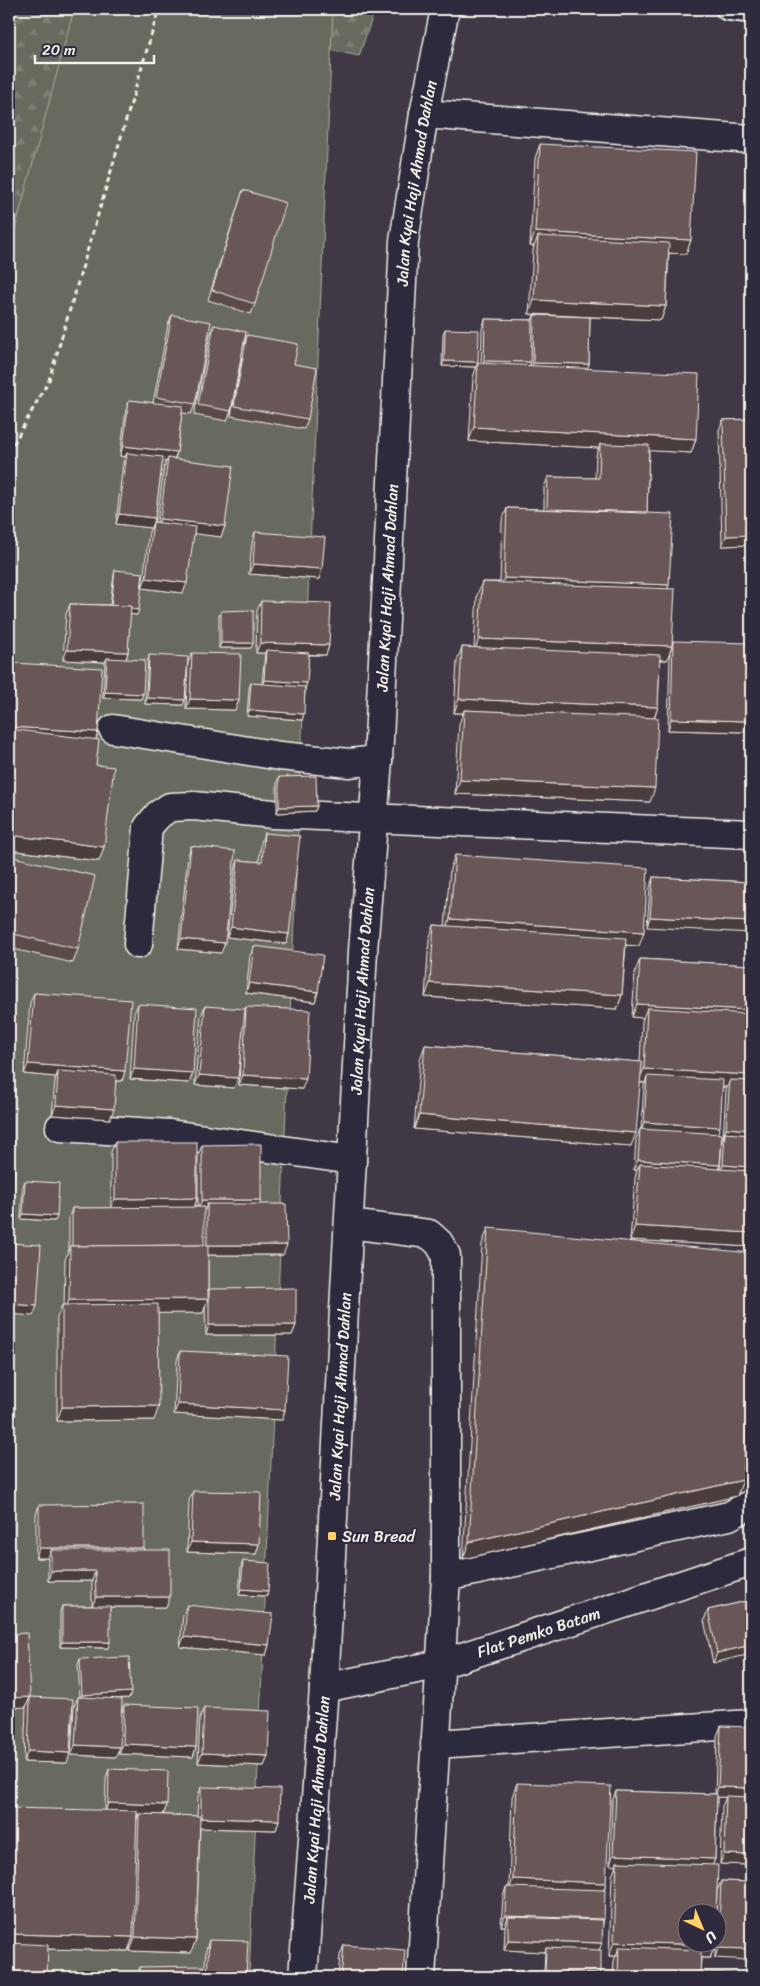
<svg xmlns="http://www.w3.org/2000/svg" width="760" height="1986" viewBox="0 0 760 1986" font-family="Sriracha,sans-serif">
  <style>
    .forest { fill: url(#forest-firs); stroke: #aeaea3 }
    .park { fill: #676b5e; stroke: #aeaea3 }
    .lines { fill: none; stroke-linecap: round; stroke-linejoin: round }
    .lane-casing { stroke: #f4f1e8; stroke-width: 25 }
    .street-casing { stroke: #f4f1e8; stroke-width: 31 }
    .secondary-casing { stroke: #f4f1e8; stroke-width: 31 }
    .path { stroke: #f4f1e8; stroke-width: 3; stroke-dasharray: 5 4; stroke-linecap: butt }
    .lane { stroke: #2f2a3d; stroke-width: 21 }
    .street { stroke: #2f2a3d; stroke-width: 28 }
    .secondary { stroke: #2f2a3d; stroke-width: 28 }
    .wall { fill: #5a4b4a; stroke: #f4f1e8; fill-rule: evenodd }
    .shaded-wall { fill: #4a3d3c; stroke: #f4f1e8 }
    .building { fill: #695756; stroke: #f4f1e8 }
    .poi-dot { fill: #ffd166; stroke: #2f2a3d; stroke-width: 2 }
    .labels { text-anchor: middle; dominant-baseline: central; stroke-width: 4; stroke-linejoin: round; paint-order: stroke }
    .street-label { font-size: 16px; fill: #f4f1e8; stroke: #2f2a3d }
    .poi-label { font-size: 16px; fill: #f4f1e8; stroke: #2f2a3d; text-anchor: start }
  </style>
  <defs>
    <pattern id="forest-firs" width="22" height="20" patternUnits="userSpaceOnUse" patternTransform="scale(1.25)"><rect width="22" height="20" fill="#676b5e"/><path d="M5 1l3.5 6h-7zM16 11l3.5 6h-7z" fill="#7d8175"/></pattern>
  </defs>
  <rect width="100%" height="100%" fill="#403844"/>
  <filter id="ink" filterUnits="userSpaceOnUse"><feTurbulence type="fractalNoise" baseFrequency=".02" numOctaves="2"/><feDisplacementMap in="SourceGraphic" scale="10" xChannelSelector="R" yChannelSelector="G"/><feConvolveMatrix kernelMatrix="1 2 1 2 8 2 1 2 1" color-interpolation-filters="sRGB"/></filter>
  <g filter="url(#ink)">
    <!-- forest -->
    <path class="forest" d="M9 9H375L359 56 220 27 9 455Z"/>
    <!-- park -->
    <path class="park" d="M74 9H333L249 1977H9V252Z"/>
    <g class="lines">
      <defs>
        <path id="lane" d="M727 9 751 12"/>
        <g id="street">
          <path d="M424 114 751 139"/>
          <path d="M113 729 280 756 349 763 378 760"/>
          <path d="M138 944 148 827 158 815 170 807 194 806 273 814 751 834"/>
          <path d="M60 1127 170 1134 352 1160"/>
          <path d="M349 1224 429 1234 439 1243 446 1255V1577L421 1977"/>
          <path d="M446 1577 729 1516 751 1504"/>
          <path id="s1" d="M324 1688 441 1664 751 1562"/>
          <path d="M435 1744 751 1724"/>
        </g>
        <g id="secondary">
          <path id="s2" d="M303 1977 324 1688 363 951 378 760 404 241 424 114 445 9"/>
        </g>
      </defs>
      <!-- lane casing -->
      <use href="#lane" class="lane-casing"/>
      <!-- street casing -->
      <use href="#street" class="street-casing"/>
      <!-- secondary casing -->
      <use href="#secondary" class="secondary-casing"/>
      <!-- path -->
      <path class="path" d="M9 452 49 380 159 9"/>
      <!-- lane -->
      <use href="#lane" class="lane"/>
      <!-- street -->
      <use href="#street" class="street"/>
      <!-- secondary -->
      <use href="#secondary" class="secondary"/>
    </g>
    <!-- wall -->
    <g class="wall">
      <path d="M540 144 691 240 686 254 669 253 666 306 661 320 590 317 589 364 587 368 696 439 691 453 649 450 647 513 668 589 672 644 673 641 744 732 668 730 670 653 667 660H660L658 707 654 718 650 802 455 794 459 724 463 713H454L457 661 462 647 474 648 477 595 482 582H500L502 521 507 508 544 509V487L548 477 595 478 596 455 599 448 469 441 473 377 478 363H481L482 329 485 319 532 320 534 315 580 316 529 314 533 250 534 246H530L535 158Z"/>
      <path d="M243 190 255 304 251 314 208 300Z"/>
      <path d="M172 315 195 404 191 414 182 413 177 452 175 459 225 526 221 537 194 533 183 593 142 588 149 532 151 528 116 524 123 463 125 457 120 456 126 410 129 400 153 403 168 325ZM162 461 166 462 164 468 157 523 154 522 155 518Z"/>
      <path d="M214 325 244 345 247 335 294 364 308 419 304 429 231 416 242 356 231 411 227 421 194 415 210 335Z"/>
      <path d="M445 329 478 362 476 367 442 366 443 334Z"/>
      <path d="M751 419V545L722 546 719 430 723 420Z"/>
      <path d="M255 532 322 569 319 579 249 574 252 543Z"/>
      <path d="M115 570 137 615 130 614 128 652 126 659 143 694 141 699 103 698 105 662 63 660 66 614 70 604 110 605 114 575Z"/>
      <path d="M261 601 329 645 326 655H309L302 720 247 716 249 688 251 683 262 684 265 653H256L257 611Z"/>
      <path d="M221 611 251 648H219V616Z"/>
      <path d="M192 653 239 700 235 710 186 709 188 663Z"/>
      <path d="M149 655 183 705 145 704 148 660Z"/>
      <path d="M12 663 98 732 96 740V765L104 847 99 861 9 850V672Z"/>
      <path d="M751 687V732H750Z"/>
      <path d="M279 777 317 806 315 811 277 813V782Z"/>
      <path d="M264 833 289 934 286 944 227 937 235 870 238 860 259 862 261 843Z"/>
      <path d="M191 846 221 953 178 949 188 856Z"/>
      <path d="M455 855 639 946 626 945 622 995 617 1009 425 997 429 939 434 925 445 926 450 869Z"/>
      <path d="M9 856 78 949 73 963 9 948Z"/>
      <path d="M653 877 751 882 647 927 650 887Z"/>
      <path d="M254 946 318 992 315 1002 246 993 250 956Z"/>
      <path d="M640 959 751 965V1247L630 1240 635 1178 637 1170H634L636 1139 640 1129H641L644 1086 645 1083H640L631 1146 414 1129 420 1059 425 1045 640 1062 642 1022 643 1018 632 1017 635 972ZM722 1087H727L726 1090 723 1138V1139L722 1143 720 1169H718L717 1134Z"/>
      <path d="M34 993 125 1071 122 1081H116L110 1119 52 1115 55 1081 56 1077 24 1074 30 1003Z"/>
      <path d="M138 1004 193 1073 189 1083 130 1079 134 1014Z"/>
      <path d="M205 1006 244 1013 246 1007 302 1089 239 1085 241 1042 234 1088 195 1085 201 1016Z"/>
      <path d="M115 1142 197 1198 194 1207H198V1155L202 1145 259 1204 283 1255H208V1292L209 1289 296 1325 292 1335H206L205 1306 203 1313H158L154 1420 57 1421V1318L62 1305H64L65 1260 69 1249V1218L72 1208H111V1152Z"/>
      <path d="M25 1181 55 1221 21 1219 23 1186Z"/>
      <path d="M488 1228 743 1480 737 1496 463 1559 482 1244Z"/>
      <path d="M180 1351 285 1410 282 1420 174 1414 177 1361Z"/>
      <path d="M193 1491 259 1544 256 1554 187 1552 189 1501Z"/>
      <path d="M39 1505 144 1548V1550L166 1607H110L108 1648 60 1647V1612L62 1606H92V1581H48V1558H36V1515Z"/>
      <path d="M243 1561 268 1591 267 1596 239 1595 241 1566Z"/>
      <path d="M751 1600 713 1663 704 1620 708 1610Z"/>
      <path d="M187 1605 269 1645 266 1655 180 1647 183 1615Z"/>
      <path d="M80 1659 131 1692 129 1698 107 1699 122 1712 124 1705 196 1747 193 1757 119 1754V1750L116 1757 71 1755 74 1707 78 1697H80L78 1665Z"/>
      <path d="M30 1697 67 1763 24 1762 26 1707Z"/>
      <path d="M204 1708 268 1756 264 1766 198 1763 200 1718Z"/>
      <path d="M721 1726 751 1865 720 1864 722 1806 726 1797H717L715 1859 712 1865 715 1945 710 1958H701L700 1977H613L614 1961 616 1956H609L612 1876 616 1866 610 1865 612 1801 616 1791 715 1794 717 1736Z"/>
      <path d="M109 1769 167 1805 163 1815 137 1814 136 1821 139 1814 197 1816 198 1797 201 1787 279 1820 276 1830 200 1828 196 1939 191 1953 130 1951V1944L128 1951 48 1949 9 1977 105 1810 106 1779Z"/>
      <path d="M517 1783 606 1883 604 1890 603 1923 599 1950 601 1974 609 1977H505L507 1971 544 1972 545 1952 504 1950 505 1926H501L503 1897 506 1887H509L512 1797Z"/>
      <path d="M721 1881 751 1882 715 1958V1944H718V1914H716L717 1891Z"/>
      <path d="M209 1940 246 1977H204L206 1950Z"/>
      <path d="M344 1945 403 1977H338L340 1955Z"/>
      <path d="M140 1967 203 1977H137Z"/>
    </g>
    <!-- shaded-wall -->
    <g class="shaded-wall">
      <path d="M535 232 691 240 686 254 538 246V236L534 246H530Z"/>
      <path d="M534 300 666 306 661 320 529 314Z"/>
      <path d="M444 361 478 362 476 367 442 366Z"/>
      <path d="M484 361 531 362 527 372 480 371Z"/>
      <path d="M533 363 589 364 585 374 529 373Z"/>
      <path d="M474 427 696 439 691 453 600 448V444L599 448 469 441Z"/>
      <path d="M123 446 177 452 173 462 168 458 166 462 126 457 127 453 125 457 120 456Z"/>
      <path d="M119 514 155 518 152 526 153 522 151 528 116 524Z"/>
      <path d="M160 519 225 526 221 537 156 529Z"/>
      <path d="M751 535V545L722 546 726 536Z"/>
      <path d="M253 564 322 569 319 579 249 574Z"/>
      <path d="M146 578 187 583 183 593 142 588Z"/>
      <path d="M504 578 669 585 664 599 499 592Z"/>
      <path d="M111 607 139 610 137 615 109 612Z"/>
      <path d="M479 639 672 646 667 660 474 652Z"/>
      <path d="M221 643H253L251 648H219Z"/>
      <path d="M260 643 329 645 326 655 265 653 266 650 265 653H256Z"/>
      <path d="M67 650 128 652 125 662 107 658 105 662 63 660Z"/>
      <path d="M264 680 307 683 305 688 262 686Z"/>
      <path d="M105 692 143 694 141 699 103 698Z"/>
      <path d="M147 698 185 700 183 705 145 704Z"/>
      <path d="M190 699 239 700 235 710 186 709Z"/>
      <path d="M459 699 658 707 653 720 464 710 463 713H454Z"/>
      <path d="M249 710 304 714 302 720 247 716Z"/>
      <path d="M671 719 747 721 744 732 668 730Z"/>
      <path d="M9 727 98 732 95 742 9 737Z"/>
      <path d="M460 780 655 788 650 802 455 794Z"/>
      <path d="M317 806 315 811 277 813 279 807Z"/>
      <path d="M9 835 104 847 99 861 9 850Z"/>
      <path d="M650 917 751 922V933L647 927Z"/>
      <path d="M450 919 644 932 639 946 445 933Z"/>
      <path d="M231 927 289 934 286 944 227 937Z"/>
      <path d="M181 939 225 943 221 953 178 949Z"/>
      <path d="M249 983 318 992 315 1002 246 993Z"/>
      <path d="M430 983 622 995 617 1009 425 997Z"/>
      <path d="M637 1004 751 1010V1024L647 1008 643 1018 632 1017Z"/>
      <path d="M28 1064 125 1071 122 1081 58 1077V1071L56 1077 24 1074Z"/>
      <path d="M134 1069 193 1073 189 1083 130 1079Z"/>
      <path d="M644 1069 751 1075V1089L730 1080 727 1087 647 1083V1076L645 1083 638 1082Z"/>
      <path d="M199 1075 238 1078 234 1088 195 1085Z"/>
      <path d="M243 1075 306 1079 302 1089 239 1085Z"/>
      <path d="M56 1105 114 1109 110 1119 52 1115Z"/>
      <path d="M419 1115 636 1133 631 1146 414 1129Z"/>
      <path d="M644 1122 720 1127 716 1137 641 1132Z"/>
      <path d="M726 1128 751 1130V1140L725 1133 723 1138Z"/>
      <path d="M638 1160 720 1165 716 1175 640 1164 637 1170H634Z"/>
      <path d="M723 1165 751 1167V1177L720 1175Z"/>
      <path d="M197 1198 194 1208 111 1209 115 1199Z"/>
      <path d="M202 1200H261L257 1210 207 1204 205 1210H198Z"/>
      <path d="M9 1214H12L9 1224Z"/>
      <path d="M23 1214 57 1216 55 1221 21 1219Z"/>
      <path d="M635 1226 751 1233V1247L630 1240Z"/>
      <path d="M207 1245H287L283 1255H203Z"/>
      <path d="M208 1299 203 1313 64 1314 69 1300Z"/>
      <path d="M9 1304 37 1306 33 1316 9 1314Z"/>
      <path d="M209 1325H296L292 1335H206Z"/>
      <path d="M178 1404 285 1410 282 1420 174 1414Z"/>
      <path d="M159 1406 154 1420 57 1421 62 1407Z"/>
      <path d="M743 1480 737 1496 463 1559 469 1542Z"/>
      <path d="M191 1542 259 1544 256 1554 187 1552Z"/>
      <path d="M39 1548H144L141 1558 51 1550 48 1558H36Z"/>
      <path d="M51 1571H95L92 1581H48Z"/>
      <path d="M241 1589 268 1591 267 1596 239 1595Z"/>
      <path d="M96 1597H170L166 1607H92Z"/>
      <path d="M184 1637 269 1645 266 1655 180 1647Z"/>
      <path d="M62 1642H110L108 1648 60 1647Z"/>
      <path d="M751 1645V1654L713 1663 717 1653Z"/>
      <path d="M131 1692 129 1698 80 1700 82 1695Z"/>
      <path d="M30 1697 26 1707 9 1708V1698Z"/>
      <path d="M123 1744 196 1747 193 1757 119 1754Z"/>
      <path d="M75 1745 120 1747 116 1757 71 1755Z"/>
      <path d="M28 1751 70 1753 67 1763 24 1762Z"/>
      <path d="M202 1753 268 1756 264 1766 198 1763Z"/>
      <path d="M718 1787 751 1788V1798L715 1797Z"/>
      <path d="M108 1803 167 1805 163 1815 105 1813Z"/>
      <path d="M201 1818 279 1820 276 1830 197 1828Z"/>
      <path d="M724 1854 751 1855V1865L720 1864Z"/>
      <path d="M613 1855 715 1859 711 1869 617 1862 616 1866 610 1865Z"/>
      <path d="M513 1879 606 1883 601 1896 508 1893Z"/>
      <path d="M505 1916 604 1919 601 1929 508 1917 505 1926H501Z"/>
      <path d="M9 1934 133 1937 128 1951 9 1948Z"/>
      <path d="M135 1937 196 1939 191 1953 130 1951Z"/>
      <path d="M508 1940 602 1943 598 1953 546 1948 545 1952 504 1950Z"/>
      <path d="M614 1942 715 1945 710 1958 618 1956 619 1947 616 1956H609Z"/>
      <path d="M718 1948 751 1949V1960L715 1958Z"/>
    </g>
    <!-- building -->
    <g class="building">
      <path d="M540 144 696 152 691 240 535 232Z"/>
      <path d="M243 190 286 203 255 304 212 290Z"/>
      <path d="M538 236 669 243 666 306 534 300Z"/>
      <path d="M172 315 211 322 195 404 156 397Z"/>
      <path d="M534 315 590 317 589 364 533 363Z"/>
      <path d="M485 319 532 320 531 362 484 361Z"/>
      <path d="M214 325 246 332 231 411 198 405Z"/>
      <path d="M445 329 479 330 478 362 444 361Z"/>
      <path d="M247 335 298 344 294 364 317 368 308 419 234 406Z"/>
      <path d="M478 363 699 374 696 439 474 427Z"/>
      <path d="M129 400 183 406 177 452 123 446Z"/>
      <path d="M751 419V535L726 536 723 420Z"/>
      <path d="M600 444 649 445 647 512 547 509 548 477 599 478Z"/>
      <path d="M127 453 163 457 155 518 119 514Z"/>
      <path d="M168 458 233 466 225 526 160 519Z"/>
      <path d="M507 508 673 514 669 585 504 578Z"/>
      <path d="M153 522 195 527 187 583 146 578Z"/>
      <path d="M255 532 325 537 322 569 253 564Z"/>
      <path d="M115 570 143 573 139 610 131 609V606H111Z"/>
      <path d="M482 582 675 589 672 646 479 639Z"/>
      <path d="M261 601 331 603 329 645 260 643Z"/>
      <path d="M70 604 131 606 128 652 67 650Z"/>
      <path d="M253 610V643H221V611Z"/>
      <path d="M673 641 750 643 747 721 671 719Z"/>
      <path d="M462 647 660 655 658 707 459 699Z"/>
      <path d="M266 650 309 653 307 683 264 680Z"/>
      <path d="M192 653 241 654 239 700 190 699Z"/>
      <path d="M149 655 188 657 185 700 147 698Z"/>
      <path d="M107 658 145 660 143 694 105 692Z"/>
      <path d="M12 663 102 668 98 732 9 727V714Z"/>
      <path d="M251 683 305 687 304 714 249 710Z"/>
      <path d="M464 710 658 718 655 788 460 780Z"/>
      <path d="M9 729 99 740 96 765 114 767 104 847 9 835Z"/>
      <path d="M316 776 317 806 279 807V777Z"/>
      <path d="M264 833 300 836 289 934 231 927 238 860 262 862Z"/>
      <path d="M191 846 235 851 225 943 181 939Z"/>
      <path d="M455 855 648 868 644 932 450 919Z"/>
      <path d="M9 856 95 876 78 949 9 933Z"/>
      <path d="M653 877 751 882V922L650 917Z"/>
      <path d="M434 925 626 938 622 995 430 983Z"/>
      <path d="M254 946 323 955 318 992 249 983Z"/>
      <path d="M640 959 751 965V1010L637 1004Z"/>
      <path d="M34 993 131 1000 125 1071 28 1064Z"/>
      <path d="M138 1004 197 1008 193 1073 134 1069Z"/>
      <path d="M205 1006 245 1009 238 1078 199 1075Z"/>
      <path d="M246 1007 310 1010 306 1079 243 1075Z"/>
      <path d="M647 1008 751 1014V1075L644 1069Z"/>
      <path d="M425 1045 642 1062 636 1133 419 1115Z"/>
      <path d="M58 1071 116 1075 114 1109 56 1105Z"/>
      <path d="M647 1076 723 1080 720 1127 644 1122Z"/>
      <path d="M730 1080 751 1081V1130L726 1128Z"/>
      <path d="M640 1129 722 1134 720 1165 638 1160Z"/>
      <path d="M725 1133 751 1135V1167L723 1165Z"/>
      <path d="M115 1142H197V1198L115 1199Z"/>
      <path d="M261 1144V1200H202V1145Z"/>
      <path d="M640 1164 751 1171V1233L635 1226Z"/>
      <path d="M9 1165H15L12 1214H9Z"/>
      <path d="M25 1181 59 1183 57 1216 23 1214Z"/>
      <path d="M207 1204H286L287 1245H207Z"/>
      <path d="M204 1207V1245L72 1246V1208Z"/>
      <path d="M488 1228 751 1253V1347L743 1480 469 1542Z"/>
      <path d="M9 1243 41 1245 37 1306 9 1304Z"/>
      <path d="M208 1245V1299L69 1300 70 1246Z"/>
      <path d="M296 1288V1325H209V1289Z"/>
      <path d="M158 1304 159 1406 62 1407V1305Z"/>
      <path d="M180 1351 288 1356 285 1410 178 1404Z"/>
      <path d="M193 1491 261 1492 259 1544 191 1542Z"/>
      <path d="M144 1504V1548H39V1505Z"/>
      <path d="M51 1550H170V1597H96L95 1571H51Z"/>
      <path d="M243 1561 270 1563 268 1591 241 1589Z"/>
      <path d="M751 1600V1645L717 1653 708 1610Z"/>
      <path d="M187 1605 273 1614 269 1645 184 1637Z"/>
      <rect x="62" y="1606" width="48" height="36"/>
      <path d="M27 1633 30 1697 9 1698V1634Z"/>
      <path d="M129 1657 131 1692 82 1695 80 1659Z"/>
      <path d="M30 1697 73 1699 70 1753 28 1751Z"/>
      <path d="M78 1697 122 1699 120 1747 75 1745Z"/>
      <path d="M124 1705 198 1708 196 1747 123 1744Z"/>
      <path d="M204 1708 270 1711 268 1756 202 1753Z"/>
      <path d="M721 1726 751 1727V1788L718 1787Z"/>
      <path d="M109 1769 168 1771 167 1805 108 1803Z"/>
      <path d="M517 1783 611 1786 606 1883 513 1879Z"/>
      <path d="M201 1787 280 1789 279 1820 201 1818Z"/>
      <path d="M616 1791 717 1794 715 1859 613 1855Z"/>
      <path d="M726 1796 751 1797V1855L724 1854Z"/>
      <path d="M9 1808 137 1811 133 1937 9 1934Z"/>
      <path d="M139 1814 200 1816 196 1939 135 1937Z"/>
      <path d="M617 1862 718 1865 716 1914H688V1944H715V1945L614 1942Z"/>
      <path d="M721 1881 751 1882V1949L718 1948Z"/>
      <path d="M506 1887 605 1890 604 1919 505 1916Z"/>
      <path d="M508 1917 603 1920 602 1943 508 1940Z"/>
      <path d="M209 1940 248 1941 246 1977H207Z"/>
      <path d="M9 1943 48 1945 47 1977H9Z"/>
      <path d="M344 1945 405 1950 403 1977H341Z"/>
      <path d="M619 1947 701 1950 700 1977H618Z"/>
      <path d="M546 1948 601 1950V1974L545 1972Z"/>
      <path d="M203 1966V1977H140V1967Z"/>
      <path d="M507 1971 609 1975V1977H507Z"/>
      <path d="M705 1972 751 1974V1977H705Z"/>
    </g>
  </g>
  <!-- markers -->
  <rect class="poi-dot" x="327" y="1531" width="10" height="10" rx="2.5"/>
  <g class="labels">
    <!-- street labels -->
    <g class="street-label">
      <text stroke="none"><textPath href="#s2" startOffset="1798">Jalan Kyai Haji Ahmad Dahlan</textPath></text>
      <text stroke="none"><textPath href="#s2" startOffset="1392">Jalan Kyai Haji Ahmad Dahlan</textPath></text>
      <text stroke="none"><textPath href="#s2" startOffset="988">Jalan Kyai Haji Ahmad Dahlan</textPath></text>
      <text stroke="none"><textPath href="#s2" startOffset="582">Jalan Kyai Haji Ahmad Dahlan</textPath></text>
      <text stroke="none"><textPath href="#s1" startOffset="222">Flat Pemko Batam</textPath></text>
      <text stroke="none"><textPath href="#s2" startOffset="178">Jalan Kyai Haji Ahmad Dahlan</textPath></text>
    </g>
    <!-- poi labels -->
    <g class="poi-label">
      <text x="342" y="1536">Sun Bread</text>
    </g>
  </g>
  <!-- margin -->
  <rect width="760" height="1986" fill="none" stroke="#2f2a3d" stroke-width="30"/>
  <rect x="15" y="15" width="730" height="1956" fill="none" stroke="#f4f1e8" stroke-width="2" filter="url(#ink)"/>
  <!-- north arrow -->
  <g transform="translate(702 1928) rotate(136)"><circle r="24" fill="#2f2a3d" stroke="#7e7a81"/>
  <path d="M0-4L9 19L0 12L-9 19Z" fill="#ffd166"/>
  <text y="-8" font-size="14" font-weight="bold" text-anchor="middle" fill="#f4f1e8">U</text>
  </g>
  <!-- scale -->
  <path d="M35 55v8h119v-8" fill="none" stroke="#f4f1e8" stroke-width="2.5"/>
  <text x="42" y="55" font-size="15" fill="#f4f1e8" stroke="#2f2a3d" stroke-width="4" paint-order="stroke">20 m</text>
</svg>
